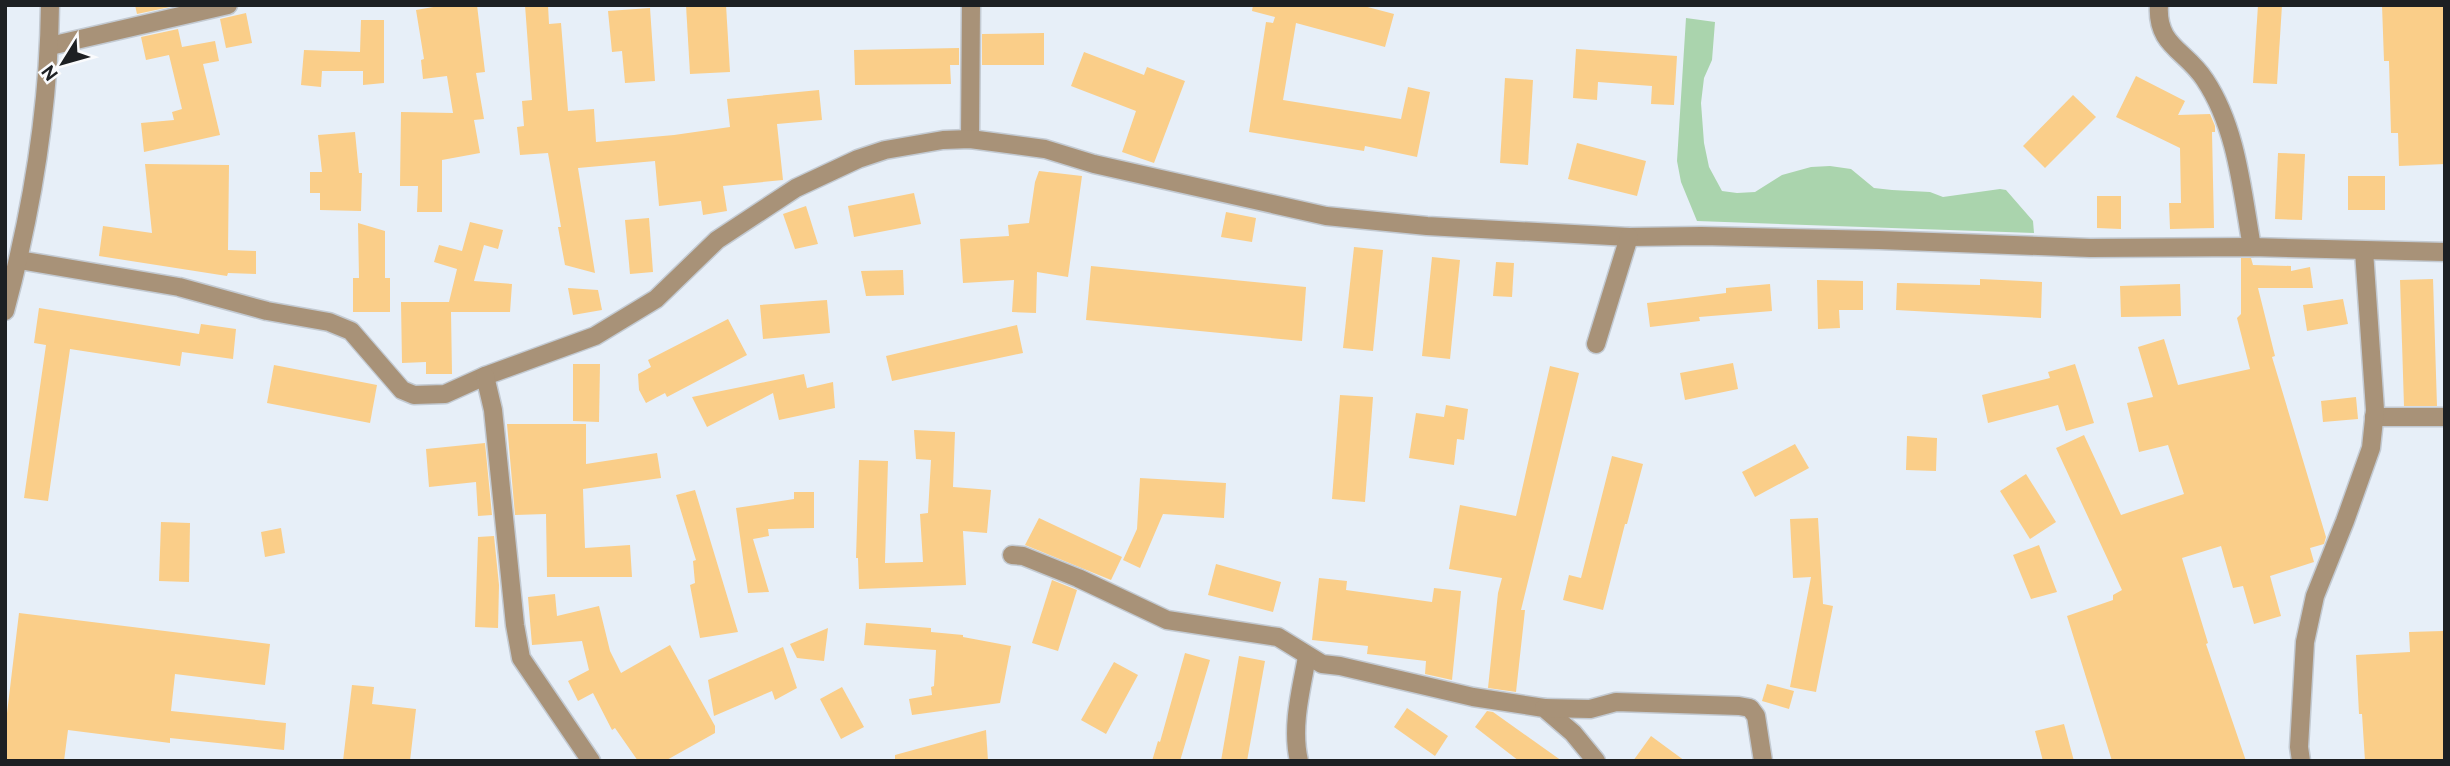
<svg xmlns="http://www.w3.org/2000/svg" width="2450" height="766" viewBox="0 0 2450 766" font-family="Overpass,sans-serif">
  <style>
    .green { fill: #aad4ad }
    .building { fill: #face89 }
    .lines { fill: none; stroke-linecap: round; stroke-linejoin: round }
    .minor-casing { stroke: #c3cad2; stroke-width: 21 }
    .minor { stroke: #a89278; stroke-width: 18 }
  </style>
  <rect width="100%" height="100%" fill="#e7eff8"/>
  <!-- green -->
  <path class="green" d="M1686 18 1715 22 1712 60 1704 78 1701 103 1704 143 1709 167 1722 191 1737 193 1755 192 1782 175 1811 167 1830 166 1851 169 1874 188 1892 190 1930 192 1943 197 2000 189 2006 190 2033 221 2034 233 1697 221 1681 182 1677 161Z"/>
  <!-- building -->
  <g class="building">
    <path d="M135 5H170V7L137 14Z"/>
    <path d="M445 5H477L485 72 476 73 484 119 474 120 480 153 442 160V212H417L418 186H400L401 112 453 113 447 76 423 79 421 60 424 59 416 10Z"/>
    <path d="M525 5H548L549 24 561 23 568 111 594 109 596 142 674 135 730 127 727 99 819 90 822 120 777 124 783 180 723 186 727 211 703 215 701 201 659 206 655 161 578 168 595 273 565 265 558 227H561L548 153 520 155 517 127 524 126 522 101 532 100Z"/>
    <path d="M686 5H726L730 72 690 74Z"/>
    <path d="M1253 5H1360L1394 14 1385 47 1296 23 1283 100 1401 119 1408 87 1430 92 1417 157 1365 146 1364 151 1249 132 1266 22 1273 23 1275 17 1252 11Z"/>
    <path d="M2258 5H2282L2277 84 2253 83Z"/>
    <path d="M2382 5H2445V164L2399 166 2398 133H2391L2389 61H2384Z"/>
    <path d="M650 8 655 81 625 83 622 51 612 52 608 11Z"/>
    <path d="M246 13 252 43 226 48 220 19Z"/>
    <path d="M361 20H384V83L363 85V71H322L321 87 301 85 304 50 360 52Z"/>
    <path d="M178 29 182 47 215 41 219 61 203 64 220 135 144 152 141 123 174 120 172 112 182 109 169 55 146 60 141 37Z"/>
    <path d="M1044 33V65H982V34Z"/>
    <path d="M959 48V65H950L951 84 855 85 854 50Z"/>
    <path d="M1576 49 1677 56 1674 105 1651 104 1652 86 1598 82 1597 100 1573 98Z"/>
    <path d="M1084 52 1144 75 1147 67 1185 81 1154 163 1122 152 1136 111 1071 86Z"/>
    <path d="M2136 76 2185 101 2178 115 2210 114 2215 126V132H2212L2214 228 2170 229 2169 203H2181L2180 148 2116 117Z"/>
    <path d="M1505 78 1533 80 1528 165 1500 163Z"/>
    <path d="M2073 95 2096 117 2045 168 2023 146Z"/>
    <path d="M355 132 359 173H362L361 211 320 210V193H310V172H322L318 135Z"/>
    <path d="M1577 143 1646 161 1637 196 1568 179Z"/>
    <path d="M2278 153 2305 154 2302 220 2275 219Z"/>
    <path d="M145 164 229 165 228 250 256 251V274L228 273 227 276 99 256 103 226 152 233Z"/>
    <path d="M1039 171 1082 176 1068 277 1037 272 1036 313 1012 312 1014 280 963 283 960 239 1009 236 1008 225 1029 223 1035 182Z"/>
    <rect x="2348" y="176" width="37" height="34"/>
    <path d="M914 193 921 224 854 237 848 206Z"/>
    <path d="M2097 196H2121V229L2097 228Z"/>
    <path d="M806 206 818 244 795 249 783 214Z"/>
    <path d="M1226 212 1256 218 1252 242 1221 237Z"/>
    <path d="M649 218 653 272 630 274 625 220Z"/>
    <path d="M470 222 503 230 498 249 484 245 474 281 512 284 510 312H451L452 374H426V362L402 363 401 302H449L457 269 434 262 439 245 462 251Z"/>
    <path d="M358 223 385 231V278H390V312H353V278H359Z"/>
    <path d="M1354 247 1383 250 1373 351 1343 348Z"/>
    <path d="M1432 257 1460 260 1450 359 1422 356Z"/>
    <path d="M2241 258H2251L2253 265 2291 266V271L2310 267 2313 288H2258L2275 356 2272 357 2326 537 2324 544 2310 548 2314 562 2270 576 2281 616 2254 624 2243 586 2233 588 2221 546 2182 558 2208 643 2206 644 2246 761H2112L2067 616 2113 600V595L2122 590 2056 448 2084 435 2121 515 2184 494 2168 445 2139 452 2127 403 2153 397 2138 347 2164 339 2178 385 2250 369 2237 318 2241 314Z"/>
    <path d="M1496 262 1514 263 1512 297 1493 296Z"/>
    <path d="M1091 266 1306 287 1302 341 1086 320Z"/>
    <path d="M903 270 904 295 866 296 861 271Z"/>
    <path d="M1980 279 2042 282 2041 318 1896 310 1897 283 1980 285Z"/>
    <path d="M2433 279 2437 406H2404L2400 280Z"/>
    <path d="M1817 280 1863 281V310H1839L1840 328 1818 329Z"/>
    <path d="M1770 284 1772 311 1699 317 1700 321 1650 327 1647 303 1726 293V288Z"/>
    <path d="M2180 284 2181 316 2121 317 2120 286Z"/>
    <path d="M568 288 598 290 602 310 573 315Z"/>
    <path d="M2343 299 2348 324 2307 331 2303 305Z"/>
    <path d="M827 300 830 333 763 339 760 305Z"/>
    <path d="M39 308 199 334 201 324 236 329 233 359 182 352 180 366 70 349 48 501 24 498 46 345 34 343Z"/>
    <path d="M728 319 747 355 667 397 665 393 646 403 639 390 638 374 651 367 648 360Z"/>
    <path d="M1017 325 1023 353 892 381 886 356Z"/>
    <path d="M1733 363 1738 389 1685 400 1680 373Z"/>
    <path d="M573 364H600L599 422 573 421Z"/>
    <path d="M2075 364 2094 423 2066 431 2058 405 1988 423 1982 395 2050 378 2048 372Z"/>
    <path d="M274 365 377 385 370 423 267 403Z"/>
    <path d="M1550 366 1579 373 1521 610H1525L1516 692 1488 688 1498 593 1502 578 1449 569 1460 505 1516 516Z"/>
    <path d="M804 374 807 388 833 382 835 408 779 420 773 393 707 427 692 397Z"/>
    <path d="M1340 395 1373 397 1365 502 1332 499Z"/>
    <path d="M2356 397 2358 419 2323 422 2321 401Z"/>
    <path d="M1446 405 1468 409 1464 440 1457 439 1454 465 1409 458 1416 413 1444 417Z"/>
    <path d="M507 424H586V464L657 453 661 478 583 489 585 548 630 545 632 577H547L546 514 515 515Z"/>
    <path d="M914 430 955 432 953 487 991 490 987 533 963 531 966 585 859 589 858 558H856L859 460 888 461 885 563 923 562 920 514 928 513 931 460 916 459Z"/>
    <path d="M1907 436 1937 438 1936 471 1906 470Z"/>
    <path d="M485 443 492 515 478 516 476 482 429 487 426 449Z"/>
    <path d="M1795 444 1809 468 1755 497 1742 472Z"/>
    <path d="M1612 456 1643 464 1627 524H1625L1603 610 1563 600 1569 575 1581 578Z"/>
    <path d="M2026 474 2056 522 2030 539 2000 491Z"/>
    <path d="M1140 478 1226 483 1224 518 1163 514 1140 568 1123 560 1137 529Z"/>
    <path d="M695 490 738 632 700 638 690 585 695 583 693 561 696 560 676 495Z"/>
    <path d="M794 492H814V528L768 529 769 536 753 539 769 592 748 593 736 508 794 499Z"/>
    <path d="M1039 518 1122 557 1111 580 1025 545Z"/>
    <path d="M1818 518 1823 604 1833 606 1816 692 1790 687 1811 577 1793 578 1790 519Z"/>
    <path d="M161 522 190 523 189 582 159 581Z"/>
    <path d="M281 528 285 553 265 557 261 532Z"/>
    <path d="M494 536 499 585 498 628 475 627 478 537Z"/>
    <path d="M2039 545 2057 592 2031 599 2013 555Z"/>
    <path d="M1216 564 1281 582 1273 612 1208 595Z"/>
    <path d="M1319 578 1347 581 1346 590 1432 602 1434 588 1461 591 1452 680 1425 674 1426 661 1367 654 1368 646 1312 640Z"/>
    <path d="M1052 580 1077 590 1058 651 1032 643Z"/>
    <path d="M555 594 557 616 599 606 610 651 621 673 670 645 715 726V733L665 761H638L615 728 612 730 593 693 578 701 568 681 589 670 582 641 532 645 528 597Z"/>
    <path d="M19 613 270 644 265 685 175 674 171 711 286 723 284 750 170 738V743L68 730 64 761 5 759V730Z"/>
    <path d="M866 623 931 628V632L963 635V637L1011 646 1000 703 912 715 909 699 932 695 931 687 934 686 936 650 864 645Z"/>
    <path d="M828 628 824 661 797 658 790 644Z"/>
    <path d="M2443 631 2445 761H2365L2362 714H2359L2356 655 2410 652 2409 632Z"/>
    <path d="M783 647 797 688 775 700 772 691 714 716 708 680Z"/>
    <path d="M1185 653 1210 660 1180 761H1152L1158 741 1160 742Z"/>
    <path d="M1239 656 1265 661 1247 761H1221Z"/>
    <path d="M1114 662 1138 675 1106 734 1081 720Z"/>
    <path d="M1767 684 1794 691 1789 709 1762 701Z"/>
    <path d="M352 685 374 687 372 704 416 709 410 761H343Z"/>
    <path d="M842 687 864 727 841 739 820 699Z"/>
    <path d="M1407 708 1448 736 1435 756 1394 727Z"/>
    <path d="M1487 711 1493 712 1562 761H1519L1475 727Z"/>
    <path d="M2064 724 2074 761H2043L2035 731Z"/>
    <path d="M986 730 988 761H895V755Z"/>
    <path d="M1651 736 1685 761H1633Z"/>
  </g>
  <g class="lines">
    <defs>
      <g id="minor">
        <path d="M2159 5C2156 46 2186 50 2205 80 2237 128 2242 191 2252 247"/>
        <path d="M50 46 228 5"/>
        <path d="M970 139 971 5"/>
        <path d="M19 260 179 287 267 311 329 322 351 331 402 390 414 395 445 394 485 376 595 336 656 299 717 240 796 188 858 159 885 150 943 140 970 139 1045 149 1094 164 1326 216 1427 226 1629 237 1701 236 1879 240 2090 248 2252 247 2445 252"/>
        <path d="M5 311C32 211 49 109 50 5"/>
        <path d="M1596 344 1629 237"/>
        <path d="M485 376 493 410 515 625 521 658 591 761"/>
        <path d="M2374 417H2445"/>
        <path d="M1012 555 1023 556 1078 578 1167 620 1278 637 1322 664 1340 666 1473 697 1544 708 1573 733 1596 761"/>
        <path d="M1544 708 1590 709 1616 702 1739 706 1750 708 1756 716 1763 761"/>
        <path d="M1299 761C1291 727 1301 690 1307 657"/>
        <path d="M2301 761 2299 747 2305 642 2315 596 2345 521 2371 448 2375 410 2364 251"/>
      </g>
    </defs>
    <!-- minor casing -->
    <use href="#minor" class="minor-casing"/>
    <!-- minor -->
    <use href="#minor" class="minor"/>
  </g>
  <!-- border -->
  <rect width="2450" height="766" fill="none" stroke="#1d2023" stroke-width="14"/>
  <!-- north arrow -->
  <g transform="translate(63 63) rotate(233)" stroke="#fafbfd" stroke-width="5" paint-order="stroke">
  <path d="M0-5L12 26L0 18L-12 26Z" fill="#1d2023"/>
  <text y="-10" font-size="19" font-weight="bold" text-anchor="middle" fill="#1d2023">N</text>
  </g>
</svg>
